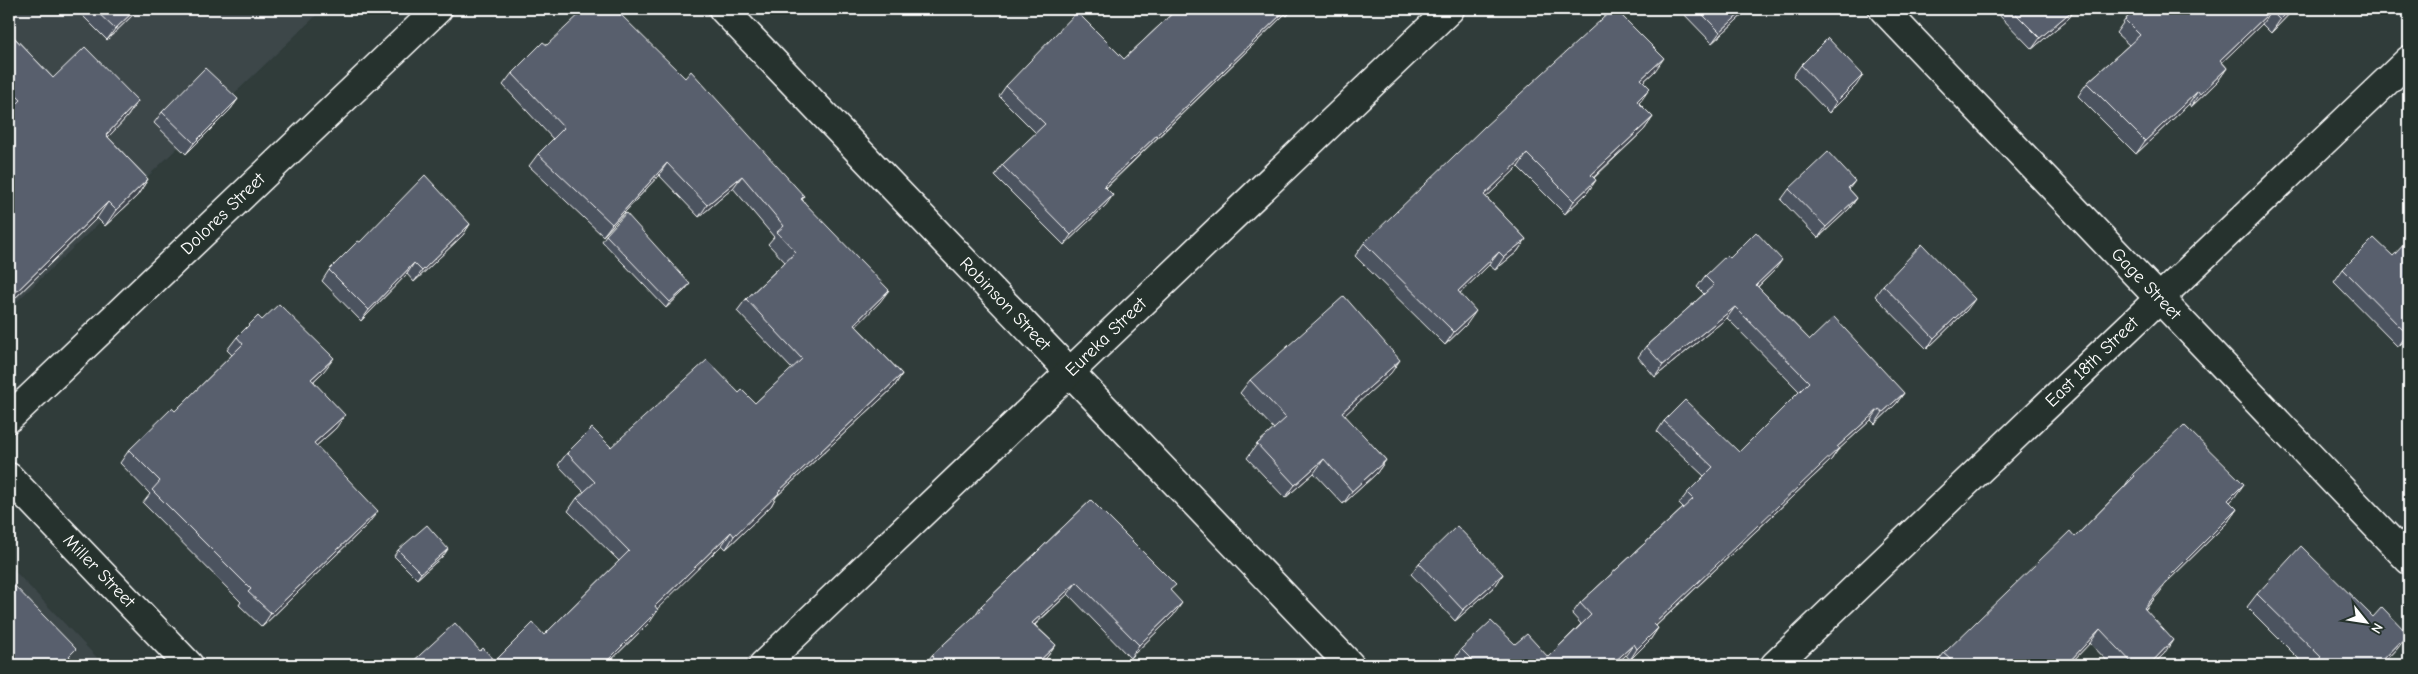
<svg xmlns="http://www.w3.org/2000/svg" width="2418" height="674" viewBox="0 0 2418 674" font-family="'Comic Neue',sans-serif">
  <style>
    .built { fill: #3c4649 }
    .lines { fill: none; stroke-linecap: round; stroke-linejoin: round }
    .street-casing { stroke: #fff; stroke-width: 31 }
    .street { stroke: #26332d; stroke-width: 28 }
    .wall { fill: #4c525e; stroke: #fff }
    .shaded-wall { fill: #3e424c; stroke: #fff }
    .building { fill: #585f6d; stroke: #fff }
    .labels { text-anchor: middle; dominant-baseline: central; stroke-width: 5; stroke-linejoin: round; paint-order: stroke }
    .street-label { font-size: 18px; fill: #fff; stroke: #26332d }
  </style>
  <rect width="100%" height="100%" fill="#303c3a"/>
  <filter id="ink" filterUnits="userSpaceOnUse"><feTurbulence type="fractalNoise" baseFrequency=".02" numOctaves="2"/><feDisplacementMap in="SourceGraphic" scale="10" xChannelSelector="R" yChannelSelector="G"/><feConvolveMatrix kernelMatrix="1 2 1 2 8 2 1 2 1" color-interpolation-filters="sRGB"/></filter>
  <g filter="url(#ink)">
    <!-- built -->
    <g class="built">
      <path d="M9 9H323L9 309Z"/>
      <path d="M9 565 104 665H9Z"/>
    </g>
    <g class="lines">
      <defs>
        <g id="street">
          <path d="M723 9 1350 665"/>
          <path d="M1883 9 2409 560"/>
          <path d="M9 418 438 9"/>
          <path d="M9 477 189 665"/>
          <path d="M763 665 1450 9"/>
          <path d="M1775 665 2409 60"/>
        </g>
      </defs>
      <!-- street casing -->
      <use href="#street" class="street-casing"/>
      <!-- street -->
      <use href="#street" class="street"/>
    </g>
    <!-- wall -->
    <g class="wall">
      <path d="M76 9H139L107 40Z"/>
      <path d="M1177 9H1294L1287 16 1285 14 1106 188V205L1064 245 995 176 1002 165 1036 133 999 96 1006 86 1124 59Z"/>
      <path d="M1679 9H1749L1712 43Z"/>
      <path d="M1998 9H2075L2069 18 2032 49 1996 12Z"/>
      <path d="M2135 9H2294L2271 33 2262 24 2222 62 2227 68 2218 81 2191 107 2189 104 2136 154 2078 96 2087 83 2129 45 2116 33 2125 20Z"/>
      <path d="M9 32 53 78 138 101 127 117 108 137 148 179 137 196 105 226 97 218 9 304Z"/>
      <path d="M547 45 804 196 802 199 880 302 856 326 902 374 894 387 776 497 771 506 726 549 722 545 657 608 650 622 606 665H409L480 651 495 661 544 635 619 561 568 511 577 498 584 492 558 465 567 453 611 447 739 393 755 403 792 369 737 311 746 299 785 262 768 244 774 237 733 188 699 217 659 175 603 236 529 166 538 154 553 139 503 85 512 73Z"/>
      <path d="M1801 65 1856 86 1829 113 1793 76Z"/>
      <path d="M1655 71 1643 82 1641 101 1639 103 1653 117 1644 130 1594 178 1596 180 1587 193 1565 214 1518 167 1486 197 1526 239 1517 252 1495 270 1489 265 1460 293 1467 324 1445 345 1355 256 1364 243Z"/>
      <path d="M238 99 230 110 186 154 154 123 162 112Z"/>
      <path d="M1855 181 1849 189 1857 198 1849 209 1818 238 1781 200 1789 189Z"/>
      <path d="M470 224 463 235 414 282 407 274 361 321 322 281 329 270 360 242Z"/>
      <path d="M606 235 685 290 666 308 602 241Z"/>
      <path d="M2393 256 2409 336 2398 347 2334 282 2343 269Z"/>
      <path d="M1730 258 1774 271 1758 287 1810 340 1904 393 1896 404 1875 424 1871 420 1837 451 1831 460 1656 626 1658 628 1650 640 1630 660 1626 655 1615 665H1458L1454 660 1461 649 1515 644 1548 657 1581 624 1572 614 1580 603 1683 508 1679 504 1687 493 1704 476 1657 432 1664 421 1739 452 1800 392 1727 318 1655 377 1638 357 1646 346 1704 294 1697 287 1705 276Z"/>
      <path d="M1883 285 1967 310 1927 349 1875 296Z"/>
      <path d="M262 320 324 371 314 381 336 428 316 446 368 524 262 627 239 605 241 602 143 503 150 494 120 463 129 450 175 411 232 355 227 350 237 337Z"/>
      <path d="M1391 373 1344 415 1386 460 1376 474 1343 504 1314 473 1285 498 1247 458 1257 444 1274 429 1240 393 1250 380Z"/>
      <path d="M2133 474 2234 498 2230 502 2237 509 2227 523 2166 583 2160 592 2145 610 2164 654 2152 665H2111L2090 643 2069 665H1935L1944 653 2075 537 2124 487Z"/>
      <path d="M1091 500 1171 591 1173 616 1130 658 1068 594 1035 625 1056 645 1047 657 1039 665H925L932 655 973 618 981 606Z"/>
      <path d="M398 550 444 555 417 579 394 556Z"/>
      <path d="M1419 563 1503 574 1496 585 1455 621 1411 574Z"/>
      <path d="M2257 594 2398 648 2382 665H2305L2247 607Z"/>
    </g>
    <!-- shaded-wall -->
    <g class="shaded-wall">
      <path d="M136 9H139L107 40 115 29Z"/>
      <path d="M1287 9H1289L1285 14 1097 196 1104 186Z"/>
      <path d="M1292 9H1294L1287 16Z"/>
      <path d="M1745 9H1749L1712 43 1720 32Z"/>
      <path d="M2074 9H2075L2069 18 2032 49 2040 38Z"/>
      <path d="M2291 9H2294L2271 33 2280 20Z"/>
      <path d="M2271 11 2262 24 2211 73 2220 60Z"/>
      <path d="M1664 58 1655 71 1632 92 1641 79Z"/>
      <path d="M2227 68 2218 81 2191 107 2200 94Z"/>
      <path d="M1863 75 1856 86 1829 113 1836 102Z"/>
      <path d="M1650 88 1641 101 1628 114 1637 101Z"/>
      <path d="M2198 91 2189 104 2136 154 2145 141Z"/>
      <path d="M238 99 230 110 186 154 194 143Z"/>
      <path d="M138 101 127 117 94 152 106 135Z"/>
      <path d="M1653 117 1644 130 1582 188 1591 175Z"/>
      <path d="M1527 154 1518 167 1475 208 1484 195Z"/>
      <path d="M667 163 659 175 603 236 612 224Z"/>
      <path d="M742 176 733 188 699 217 707 205Z"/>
      <path d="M148 179 137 196 105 226 116 210Z"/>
      <path d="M1596 180 1587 193 1565 214 1574 201Z"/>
      <path d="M1113 195 1106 205 1064 245 1071 235Z"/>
      <path d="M1857 198 1849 209 1818 238 1826 227Z"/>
      <path d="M108 202 97 218 9 304V299Z"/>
      <path d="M470 224 463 235 414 282 422 271Z"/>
      <path d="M1526 239 1517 252 1495 270 1504 257Z"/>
      <path d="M1499 252 1489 265 1449 304 1458 291Z"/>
      <path d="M1782 260 1774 271 1748 296 1756 285Z"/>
      <path d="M414 263 407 274 361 321 369 310Z"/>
      <path d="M690 284 685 290 666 308 670 302Z"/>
      <path d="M889 290 880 302 846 337 854 324Z"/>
      <path d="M1975 299 1967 310 1927 349 1934 338Z"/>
      <path d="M1735 307 1727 318 1655 377 1663 365Z"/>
      <path d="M1476 311 1467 324 1445 345 1454 332Z"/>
      <path d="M2409 332V336L2398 347 2407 334Z"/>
      <path d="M334 358 324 371 302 392 311 379Z"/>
      <path d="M1400 360 1391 373 1333 426 1342 412Z"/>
      <path d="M902 374 894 387 776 497 771 506 726 549 734 536 778 492Z"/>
      <path d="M1904 393 1896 404 1875 424 1883 412Z"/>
      <path d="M1879 409 1871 420 1837 451 1831 460 1646 635 1654 624 1837 447Z"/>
      <path d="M345 415 336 428 304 457 314 443Z"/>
      <path d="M1324 459 1314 473 1285 498 1295 485Z"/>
      <path d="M1386 460 1376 474 1343 504 1352 491Z"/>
      <path d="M2244 484 2234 498 2219 514 2228 500Z"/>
      <path d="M2237 509 2227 523 2166 583 2160 592 2134 622 2144 608 2169 577Z"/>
      <path d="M378 511 368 524 262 627 271 613Z"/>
      <path d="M731 532 722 545 647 619 655 606Z"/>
      <path d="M448 549 444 555 417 579 421 573Z"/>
      <path d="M1503 574 1496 585 1455 621 1463 610Z"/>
      <path d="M1077 582 1068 594 1023 635 1032 623Z"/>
      <path d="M1182 603 1173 616 1130 658 1139 645Z"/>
      <path d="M658 610 650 622 606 665H603Z"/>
      <path d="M1658 628 1650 640 1630 660 1637 649Z"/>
      <path d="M2100 629 2090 643 2069 665H2066Z"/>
      <path d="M2408 634 2398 648 2382 665H2378Z"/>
      <path d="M2173 640 2164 654 2152 665H2149Z"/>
      <path d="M1634 644 1626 655 1615 665H1611Z"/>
      <path d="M1056 645 1047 657 1039 665H1035Z"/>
    </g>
    <!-- building -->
    <g class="building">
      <path d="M94 9H136L115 29Z"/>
      <path d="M585 9H615L685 78 691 71 804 196 801 199 889 290 854 324 902 374 778 492 779 493 734 536 731 532 655 606 658 610 603 665H409L455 623 480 651 483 648 495 661 533 623 544 635 629 551 577 498 595 482 567 453 592 428 611 447 707 360 739 393 742 390 755 403 802 359 746 299 796 252 777 232 784 226 742 176 707 205 667 163 612 224 538 154 564 128 512 73 543 42 547 45Z"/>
      <path d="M1177 9H1287L1104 186 1113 195 1071 235 1002 165 1045 124 1006 86 1077 12 1124 59Z"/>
      <path d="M1613 9H1615L1664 58 1641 79 1650 88 1637 101 1653 117 1591 175 1596 180 1574 201 1527 154 1484 195 1526 239 1504 257 1499 252 1458 291 1476 311 1454 332 1364 243 1484 127Z"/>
      <path d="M1697 9H1745L1720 32Z"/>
      <path d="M2011 9H2074L2040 38Z"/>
      <path d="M2135 9H2291L2280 20 2271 11 2220 60 2227 68 2200 94 2198 91 2145 141 2087 83 2140 35 2125 20Z"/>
      <path d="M9 32 53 78 85 47 138 101 106 135 148 179 116 210 108 202 9 299V112L21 100 9 88Z"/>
      <path d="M1828 38 1863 75 1836 102 1801 65Z"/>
      <path d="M205 68 238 99 194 143 162 112Z"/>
      <path d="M1828 152 1855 181 1848 188 1857 198 1826 227 1789 189Z"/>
      <path d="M425 175 470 224 422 271 414 263 369 310 329 270 358 241 360 242Z"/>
      <path d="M626 213 690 284 670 302 606 235Z"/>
      <path d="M1756 232 1782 260 1756 285 1810 340 1834 317 1904 393 1883 412 1879 409 1837 447 1839 448 1654 624 1658 628 1637 649 1634 644 1611 665H1477L1461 649 1491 621 1515 644 1527 634 1548 657 1591 615 1580 603 1693 499 1687 493 1713 467 1664 421 1685 400 1739 452 1809 382 1735 307 1663 365 1646 346 1714 285 1705 276 1727 255 1730 258Z"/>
      <path d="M2374 238 2393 256 2408 240 2409 242V332L2407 334 2343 269Z"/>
      <path d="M1922 244 1975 299 1934 338 1883 285Z"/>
      <path d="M1344 296 1400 360 1342 412 1386 460 1352 491 1324 459 1295 485 1257 444 1286 418 1250 380Z"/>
      <path d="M279 304 334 358 311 379 345 415 314 443 378 511 271 613 248 592 251 589 152 490 160 481 129 450 172 408 175 411 243 344 237 337 258 316 262 320Z"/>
      <path d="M2184 425 2244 484 2228 500 2237 509 2169 577 2170 578 2144 608 2173 640 2149 665H2134L2100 629 2066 665H1945L1951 659 1944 653 2070 531 2075 537 2135 476 2133 474Z"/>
      <path d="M1091 500 1176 585 1170 590 1182 603 1139 645 1077 582 1032 623 1056 645 1035 665H926L934 657 932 655 983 608 981 606Z"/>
      <path d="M427 525 448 549 421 573 398 550Z"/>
      <path d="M1457 526 1503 574 1463 610 1419 563Z"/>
      <path d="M2301 546 2373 617 2382 607 2408 634 2378 665H2313L2321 657 2257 594Z"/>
      <path d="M9 580 76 649 69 656 78 665H9Z"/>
    </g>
  </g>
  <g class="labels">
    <!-- street labels -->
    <g class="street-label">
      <text transform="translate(223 214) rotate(-44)">Dolores Street</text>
      <text transform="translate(2146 284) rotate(46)">Gage Street</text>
      <text transform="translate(1005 304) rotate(46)">Robinson Street</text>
      <text transform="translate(1106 337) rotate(-44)">Eureka Street</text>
      <text transform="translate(2092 362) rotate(-44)">East 18th Street</text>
      <text transform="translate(99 571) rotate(46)">Miller Street</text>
    </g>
  </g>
  <!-- margin -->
  <rect width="2418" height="674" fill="none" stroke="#26332d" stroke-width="30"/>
  <rect x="15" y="15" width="2388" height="644" fill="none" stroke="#fff" stroke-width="2" filter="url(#ink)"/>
  <!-- north arrow -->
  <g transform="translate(2366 622) rotate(120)" stroke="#26332d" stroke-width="4" paint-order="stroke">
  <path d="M0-4L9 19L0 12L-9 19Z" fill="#ffffff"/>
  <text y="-8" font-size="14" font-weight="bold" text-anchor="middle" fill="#ffffff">N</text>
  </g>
</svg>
